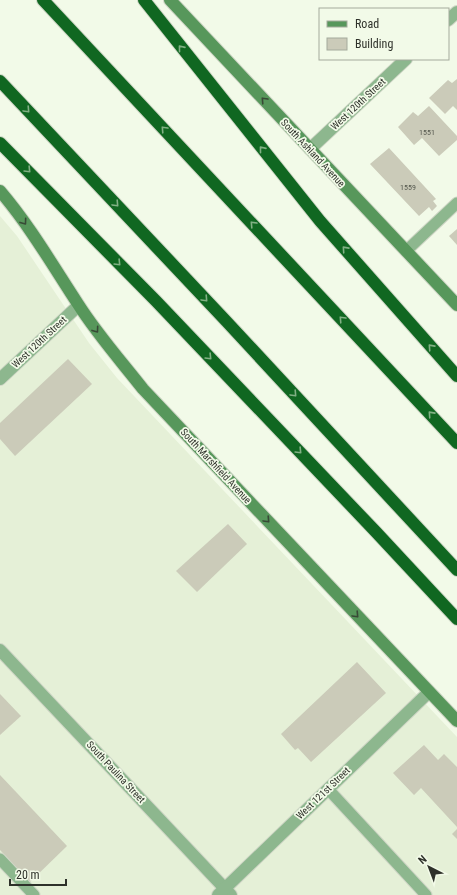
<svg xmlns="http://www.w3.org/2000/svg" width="457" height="895" viewBox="0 0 457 895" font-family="'Roboto Condensed',sans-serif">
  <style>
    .built { fill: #e5f0d7 }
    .building { fill: #cbcbb9 }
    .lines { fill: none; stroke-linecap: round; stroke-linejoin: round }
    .lane-casing { stroke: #cfd6c6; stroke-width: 13 }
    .street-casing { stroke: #cfd6c6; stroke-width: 14 }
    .secondary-casing { stroke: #cfd6c6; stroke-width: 14 }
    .highway-casing { stroke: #cfd6c6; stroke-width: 14 }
    .lane { stroke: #8db78e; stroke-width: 11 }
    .street { stroke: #8db78e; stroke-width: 12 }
    .secondary { stroke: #57975b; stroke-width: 12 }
    .highway { stroke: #106721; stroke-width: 12 }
    .oneway { stroke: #81b084 }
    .oneway2 { stroke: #384a36 }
    .labels { text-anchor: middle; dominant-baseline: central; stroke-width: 3.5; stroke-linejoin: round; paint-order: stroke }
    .number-label { font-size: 8px; fill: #55584e }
    .street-label { font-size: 10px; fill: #2e312a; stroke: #f2fae8 }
  </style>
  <rect width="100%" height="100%" fill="#f2fae8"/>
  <!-- built -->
  <path class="built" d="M0 216 17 236 89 343 117 378 457 737V895H0Z"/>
  <!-- building -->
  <g class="building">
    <path d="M457 79V110L453 106 445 114 429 98 448 80 452 83Z"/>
    <path d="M429 106 457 136V140L439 156 422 138 414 145 398 127 413 112 418 116Z"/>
    <path d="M389 148 436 199 433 201 437 206 432 211 429 207 419 216 370 164Z"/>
    <path d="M457 229V245L449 236Z"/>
    <path d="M68 359 92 384 15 456 0 439V423Z"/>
    <path d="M228 524 247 544 197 592 176 571Z"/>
    <path d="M357 662 386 693 311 762 298 748 295 750 281 734Z"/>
    <path d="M0 694 21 716 0 735Z"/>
    <path d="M424 745 438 760 444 754 457 767V827L421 788 414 795 393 773Z"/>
    <path d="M0 775 67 846 30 882 0 850Z"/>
    <path d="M457 829V839L452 834Z"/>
  </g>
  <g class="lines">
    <defs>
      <g id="lane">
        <path d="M406 251 457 203"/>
        <path d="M328 789 426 895"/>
        <path d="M0 859 34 895"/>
      </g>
      <g id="street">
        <path d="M448 20 457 12"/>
        <path d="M310 149 406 59"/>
        <path d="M0 379 78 306"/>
        <path d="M0 650 231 895"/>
        <path d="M218 895 429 692"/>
      </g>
      <g id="secondary">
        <path d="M170 0 457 305"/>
        <path d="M0 191C30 226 53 266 78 304 97 334 121 361 143 389L457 721"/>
      </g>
      <g id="highway">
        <path d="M43 0 457 443"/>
        <path d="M144 0 320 221 457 376"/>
        <path d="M0 81 227 322 457 570"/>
        <path d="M0 143 156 301 376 532 457 619"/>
      </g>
    </defs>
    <!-- lane casing -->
    <use href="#lane" class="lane-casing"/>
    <!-- street casing -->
    <use href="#street" class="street-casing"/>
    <!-- secondary casing -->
    <use href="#secondary" class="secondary-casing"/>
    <!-- highway casing -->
    <use href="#highway" class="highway-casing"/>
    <!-- lane -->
    <use href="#lane" class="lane"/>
    <!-- street -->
    <use href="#street" class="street"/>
    <!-- secondary -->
    <use href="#secondary" class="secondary"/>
    <!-- highway -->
    <use href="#highway" class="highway"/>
  </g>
  <!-- one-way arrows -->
  <defs><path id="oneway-chevron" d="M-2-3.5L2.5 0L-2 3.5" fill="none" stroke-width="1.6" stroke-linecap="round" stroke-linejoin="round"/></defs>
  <g class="oneway">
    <use href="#oneway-chevron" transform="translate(181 48) rotate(-129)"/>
    <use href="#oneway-chevron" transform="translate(27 110) rotate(47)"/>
    <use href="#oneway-chevron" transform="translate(164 129) rotate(-133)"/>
    <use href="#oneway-chevron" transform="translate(262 149) rotate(-129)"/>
    <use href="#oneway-chevron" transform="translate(28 170) rotate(46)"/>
    <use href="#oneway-chevron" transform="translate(116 204) rotate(47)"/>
    <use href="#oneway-chevron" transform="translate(253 224) rotate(-133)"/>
    <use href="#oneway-chevron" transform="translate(345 249) rotate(-132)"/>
    <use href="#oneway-chevron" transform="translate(118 263) rotate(46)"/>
    <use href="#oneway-chevron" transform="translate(205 299) rotate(47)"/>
    <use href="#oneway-chevron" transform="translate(342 319) rotate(-133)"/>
    <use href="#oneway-chevron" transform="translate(431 347) rotate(-132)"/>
    <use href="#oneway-chevron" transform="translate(209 357) rotate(46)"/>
    <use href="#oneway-chevron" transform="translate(294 394) rotate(47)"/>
    <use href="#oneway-chevron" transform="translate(431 414) rotate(-132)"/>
    <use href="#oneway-chevron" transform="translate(299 451) rotate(46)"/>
  </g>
  <g class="oneway2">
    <use href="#oneway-chevron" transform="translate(264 100) rotate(-133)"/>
    <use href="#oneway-chevron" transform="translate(24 222) rotate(54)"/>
    <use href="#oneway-chevron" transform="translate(96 330) rotate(54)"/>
    <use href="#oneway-chevron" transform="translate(267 520) rotate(47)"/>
    <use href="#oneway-chevron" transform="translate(356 615) rotate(47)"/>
  </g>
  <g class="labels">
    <!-- number labels -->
    <g class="number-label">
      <text x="427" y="132">1551</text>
      <text x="408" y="187">1559</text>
    </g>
    <!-- street labels -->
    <g class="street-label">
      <text transform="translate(358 104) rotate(-43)">West 120th Street</text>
      <text transform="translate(313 153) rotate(47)">South Ashland Avenue</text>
      <text transform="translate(39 342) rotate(-43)">West 120th Street</text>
      <text transform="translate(216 466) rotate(47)">South Marshfield Avenue</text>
      <text transform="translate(116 772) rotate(47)">South Paulina Street</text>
      <text transform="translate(323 793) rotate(-44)">West 121st Street</text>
    </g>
  </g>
  <!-- legend -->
  <rect x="319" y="8" width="130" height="52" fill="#f2fae8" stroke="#a4aa9c"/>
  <rect x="327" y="21" width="20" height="6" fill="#57975b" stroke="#a4aa9c"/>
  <text x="355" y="28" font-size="12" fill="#2e312a">Road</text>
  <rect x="327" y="38" width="20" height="12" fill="#cbcbb9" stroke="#a4aa9c"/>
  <text x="355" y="48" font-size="12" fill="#2e312a">Building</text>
  <!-- north arrow -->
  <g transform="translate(429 867) rotate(318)" stroke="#f2fae8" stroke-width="3" paint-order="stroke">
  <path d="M0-3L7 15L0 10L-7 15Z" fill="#2e312a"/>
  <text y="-6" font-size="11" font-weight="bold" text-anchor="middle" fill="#2e312a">N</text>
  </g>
  <!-- scale -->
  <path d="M10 879v6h56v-6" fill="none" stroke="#2e312a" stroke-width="2"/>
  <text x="16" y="879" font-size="12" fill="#2e312a" stroke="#f2fae8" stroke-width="3" paint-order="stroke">20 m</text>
</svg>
